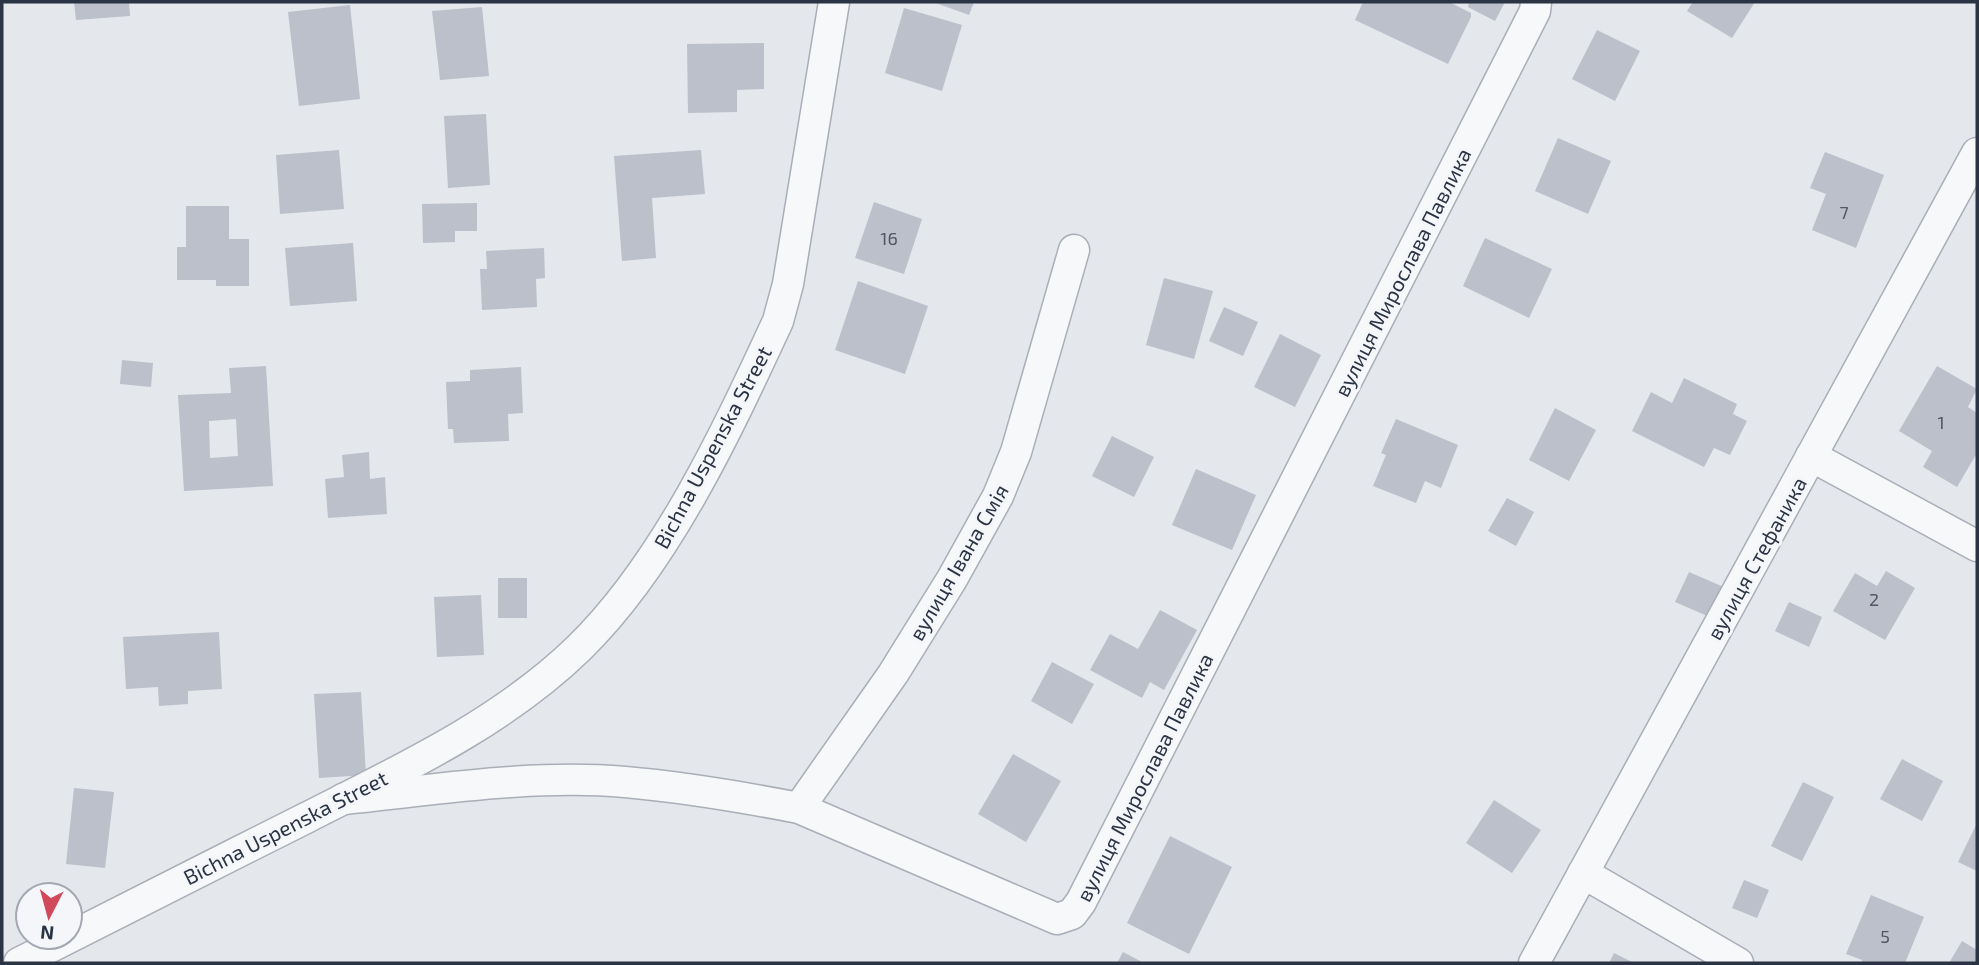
<svg xmlns="http://www.w3.org/2000/svg" width="1979" height="965" viewBox="0 0 1979 965" font-family="'Exo 2',sans-serif">
  <style>
    .building { fill: #bbc0ca; fill-rule: evenodd }
    .lines { fill: none; stroke-linecap: round; stroke-linejoin: round }
    .street-casing { stroke: #a9aeb7; stroke-width: 33 }
    .street { stroke: #f7f8fa; stroke-width: 30 }
    .labels { text-anchor: middle; dominant-baseline: central; stroke-width: 6; stroke-linejoin: round; paint-order: stroke }
    .number-label { font-size: 18px; fill: #4f5766 }
    .street-label { font-size: 21px; fill: #2b3445; stroke: #f4f6f9 }
  </style>
  <rect width="100%" height="100%" fill="#e4e7ec"/>
  <!-- building -->
  <g class="building">
    <path d="M74 2H129L130 16 76 20Z"/>
    <path d="M933 2H974L969 15Z"/>
    <path d="M1363 2H1449L1471 13V17L1448 64 1355 20Z"/>
    <path d="M1469 2H1505L1495 21 1468 7Z"/>
    <path d="M1693 2H1755L1732 38 1687 11Z"/>
    <path d="M350 5 360 99 299 106 288 12Z"/>
    <path d="M482 7 489 76 440 80 432 11Z"/>
    <path d="M904 8 962 25 942 91 885 73Z"/>
    <path d="M1597 30 1640 51 1615 101 1572 79Z"/>
    <path d="M764 43V89L737 90V112L688 113 687 44Z"/>
    <path d="M486 114 490 185 448 188 444 116Z"/>
    <path d="M1558 138 1611 161 1588 214 1535 191Z"/>
    <path d="M339 150 344 209 280 214 276 155Z"/>
    <path d="M701 150 705 194 652 198 656 258 622 261 614 156Z"/>
    <path d="M1825 152 1884 175 1856 248 1812 230 1826 194 1810 188Z"/>
    <path d="M874 202 922 219 904 274 855 258Z"/>
    <path d="M477 203V231H455V242L423 243 422 204Z"/>
    <path d="M186 206H229V239H249V286H216V280H177V247H186Z"/>
    <path d="M1485 238 1552 269 1529 318 1463 286Z"/>
    <path d="M353 243 357 301 290 306 285 248Z"/>
    <path d="M544 248 545 278 536 279 537 307 482 310 480 269H487L486 251Z"/>
    <path d="M1164 278 1213 291 1194 359 1146 345Z"/>
    <path d="M858 281 928 306 905 374 835 350Z"/>
    <path d="M1224 307 1258 322 1243 356 1209 341Z"/>
    <path d="M1280 334 1321 355 1295 407 1254 387Z"/>
    <path d="M122 360 153 363 151 387 120 384Z"/>
    <path d="M266 366 273 486 184 491 178 395 231 393 229 368ZM236 419 238 456 210 458 209 421Z"/>
    <path d="M1937 366 1977 389 1968 407 1977 413V453L1957 487 1923 467 1932 451 1899 431Z"/>
    <path d="M521 367 523 413 508 414 509 441 454 443 453 429H448L446 382 470 381V370Z"/>
    <path d="M1684 378 1737 404 1733 414 1747 421 1730 455 1714 448 1704 467 1632 431 1651 392 1672 403Z"/>
    <path d="M1555 408 1596 430 1569 481 1529 460Z"/>
    <path d="M1396 419 1458 445 1441 488 1425 481 1416 503 1373 486 1386 455 1381 453Z"/>
    <path d="M1112 436 1154 457 1134 497 1092 476Z"/>
    <path d="M369 452 370 479 385 477 387 514 328 518 325 479 344 477 342 455Z"/>
    <path d="M1196 469 1256 495 1232 550 1172 525Z"/>
    <path d="M1507 498 1534 512 1516 546 1488 531Z"/>
    <path d="M1886 571 1915 588 1885 640 1833 611 1855 573 1877 586Z"/>
    <path d="M1689 572 1726 588 1712 618 1675 602Z"/>
    <rect x="498" y="578" width="29" height="40"/>
    <path d="M481 595 484 655 437 657 434 597Z"/>
    <path d="M1789 602 1822 617 1809 647 1775 631Z"/>
    <path d="M1160 610 1197 630 1164 690 1150 682 1142 698 1090 670 1110 634 1138 649Z"/>
    <path d="M219 632 222 689 188 691V704L159 706 158 687 126 689 123 637Z"/>
    <path d="M1052 662 1094 684 1072 724 1031 701Z"/>
    <path d="M361 692 366 775 319 778 314 694Z"/>
    <path d="M1013 754 1061 781 1026 842 978 814Z"/>
    <path d="M1902 759 1943 781 1922 821 1880 799Z"/>
    <path d="M1803 782 1834 797 1802 861 1771 846Z"/>
    <path d="M74 788 114 792 105 868 66 864Z"/>
    <path d="M1494 800 1541 830 1512 873 1466 843Z"/>
    <path d="M1977 823V871L1958 862Z"/>
    <path d="M1170 836 1232 867 1189 954 1127 923Z"/>
    <path d="M1744 880 1769 890 1757 918 1732 908Z"/>
    <path d="M1871 895 1924 917 1905 963H1861L1862 960 1846 954Z"/>
    <path d="M1962 941 1977 950V963H1949Z"/>
    <path d="M1123 952 1144 963H1117Z"/>
    <path d="M1614 953 1634 963H1609Z"/>
  </g>
  <g class="lines">
    <defs>
      <g id="street">
        <path d="M1811 456 1977 546"/>
        <path d="M343 799C435 790 532 774 625 782 683 787 742 797 799 808L1057 919 1072 914 1081 902 1535 11 1536 2"/>
        <path d="M799 808 893 674 952 579 998 496 1016 452 1074 250"/>
        <path d="M1583 873 1738 963"/>
        <path d="M19 963C114 915 210 866 306 818 400 770 502 723 579 648 666 563 727 431 778 321L788 284 834 2"/>
        <path d="M1534 963 1977 153"/>
      </g>
    </defs>
    <!-- street casing -->
    <use href="#street" class="street-casing"/>
    <!-- street -->
    <use href="#street" class="street"/>
  </g>
  <g class="labels">
    <!-- number labels -->
    <g class="number-label">
      <text x="1844" y="212">7</text>
      <text x="889" y="238">16</text>
      <text x="1941" y="422">1</text>
      <text x="1874" y="599">2</text>
      <text x="1885" y="936">5</text>
    </g>
    <!-- street labels -->
    <g class="street-label">
      <text transform="translate(1402 272) rotate(-63)">вулиця Мирослава Павлика</text>
      <text transform="translate(712 447) rotate(-62)">Bichna Uspenska Street</text>
      <text transform="translate(1756 558) rotate(-61)">вулиця Стефаника</text>
      <text transform="translate(958 562) rotate(-60)">вулиця Івана Смія</text>
      <text transform="translate(1144 777) rotate(-63)">вулиця Мирослава Павлика</text>
      <text transform="translate(285 827) rotate(-27)">Bichna Uspenska Street</text>
    </g>
  </g>
  <!-- border -->
  <rect width="1979" height="965" fill="none" stroke="#2b3445" stroke-width="7"/>
  <!-- north arrow -->
  <g transform="translate(49 916) rotate(186)"><circle r="33" fill="#f4f6f9" stroke="#a4a8b1" stroke-width="2"/>
  <path d="M0-5L12 26L0 18L-12 26Z" fill="#d1495b"/>
  <text y="-10" font-size="19" font-weight="bold" text-anchor="middle" fill="#2b3445">N</text>
  </g>
</svg>
